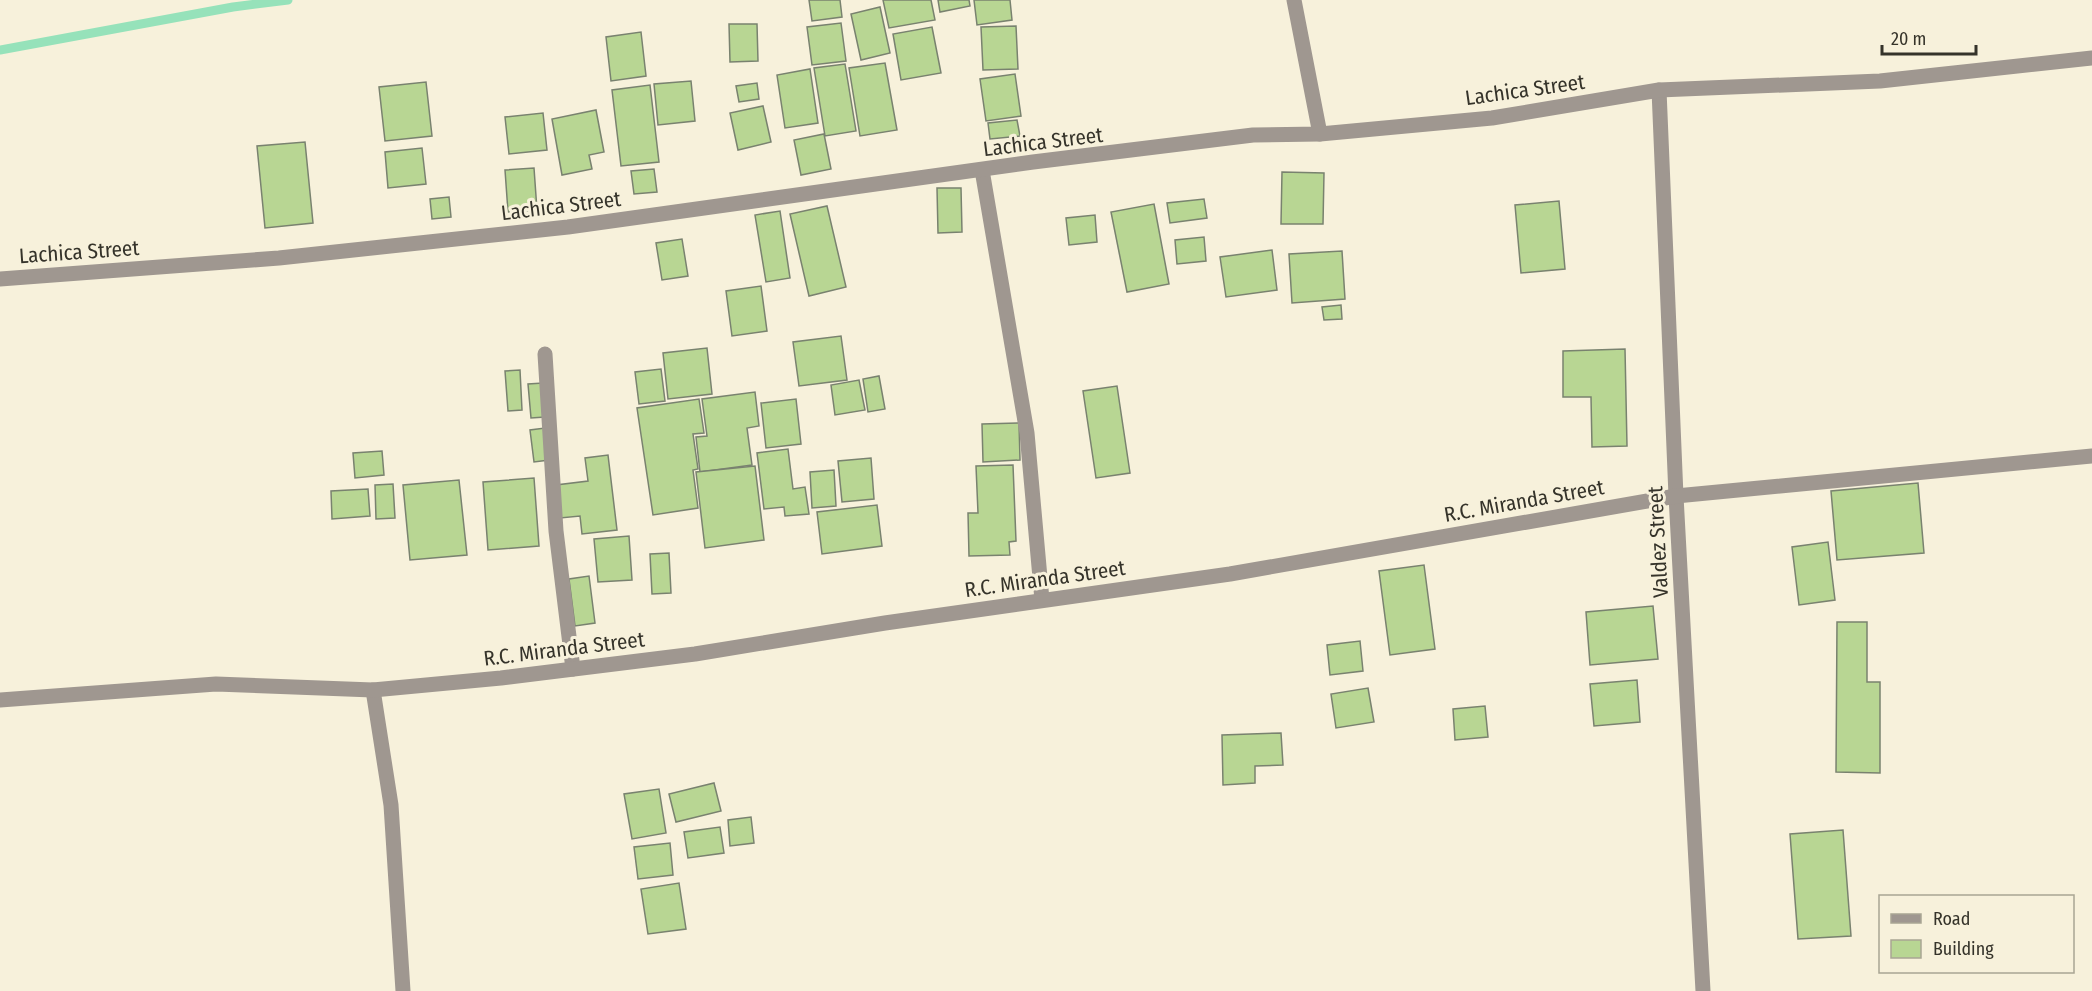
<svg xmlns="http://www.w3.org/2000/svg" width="2092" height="991" viewBox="0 0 2092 991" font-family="'Fira Sans Condensed',sans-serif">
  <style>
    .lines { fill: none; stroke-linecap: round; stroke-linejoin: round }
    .stream { stroke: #96e2ba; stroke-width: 9 }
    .building { fill: #b8d693; stroke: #79826f; stroke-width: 1.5 }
    .minor { stroke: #9f9790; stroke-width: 15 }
    .tertiary { stroke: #9f9790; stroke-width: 15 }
    .labels { text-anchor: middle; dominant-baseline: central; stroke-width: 6; stroke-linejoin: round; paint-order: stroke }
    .street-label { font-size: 21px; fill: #35332a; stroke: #f7f1db }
  </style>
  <rect width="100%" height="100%" fill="#f7f1db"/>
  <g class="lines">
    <!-- stream -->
    <path class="stream" d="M0 50 233 7 288 0"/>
  </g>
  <!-- building -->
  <g class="building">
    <path d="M809 0H840L842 17 812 21Z"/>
    <path d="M883 0H931L935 20 889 28Z"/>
    <path d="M938 0H969L970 6 940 12Z"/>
    <path d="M974 0H1010L1012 20 977 25Z"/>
    <path d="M880 7 890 53 861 60 851 14Z"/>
    <path d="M841 23 846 61 812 65 807 27Z"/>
    <path d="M729 24H757L758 61 730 62Z"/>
    <path d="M1016 26 1018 69 983 70 981 27Z"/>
    <path d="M932 27 941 73 901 80 893 34Z"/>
    <path d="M641 32 646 76 611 81 606 37Z"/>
    <path d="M885 63 897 130 860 136 849 68Z"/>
    <path d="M845 64 856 131 825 136 814 68Z"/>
    <path d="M810 69 818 123 785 128 777 75Z"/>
    <path d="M1015 74 1021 116 986 121 980 79Z"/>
    <path d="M691 81 695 121 658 125 654 84Z"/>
    <path d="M426 82 432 136 385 141 379 87Z"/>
    <path d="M757 83 759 99 739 102 736 86Z"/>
    <path d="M650 85 659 162 621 166 612 90Z"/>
    <path d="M763 106 771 142 738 150 730 113Z"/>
    <path d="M596 110 604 152 589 155 592 169 562 175 552 119Z"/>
    <path d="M543 113 547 150 509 154 505 117Z"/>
    <path d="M1017 120 1020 136 990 139 988 123Z"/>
    <path d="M824 134 831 169 801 175 794 140Z"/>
    <path d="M305 142 313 223 265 228 257 146Z"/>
    <path d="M422 148 426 184 388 188 385 152Z"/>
    <path d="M534 168 537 210 508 212 505 170Z"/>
    <path d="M654 169 657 192 634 194 631 171Z"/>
    <path d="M1282 172 1324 173 1323 224H1281Z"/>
    <path d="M937 188H961L962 232 938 233Z"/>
    <path d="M449 197 451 217 432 219 430 199Z"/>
    <path d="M1204 199 1207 218 1170 223 1167 203Z"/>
    <path d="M1559 201 1565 269 1521 273 1515 205Z"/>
    <path d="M1154 204 1169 284 1127 292 1111 212Z"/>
    <path d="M827 206 846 287 809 296 790 214Z"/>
    <path d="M780 211 790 278 766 282 755 215Z"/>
    <path d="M1095 215 1097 242 1069 245 1066 218Z"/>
    <path d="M1204 237 1206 261 1177 264 1175 240Z"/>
    <path d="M682 239 688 276 662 280 656 243Z"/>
    <path d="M1272 250 1277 290 1226 297 1220 257Z"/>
    <path d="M1342 251 1345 299 1292 303 1289 254Z"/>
    <path d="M761 286 767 331 732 336 726 291Z"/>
    <path d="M1341 305 1342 319 1324 320 1322 307Z"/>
    <path d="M841 336 847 380 799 386 793 342Z"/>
    <path d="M707 348 712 394 668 399 663 353Z"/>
    <path d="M1625 349 1627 446 1592 447 1591 397H1563V351Z"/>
    <path d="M661 369 665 401 639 404 635 372Z"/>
    <path d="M520 370 522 410 508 411 505 371Z"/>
    <path d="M879 376 885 409 868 412 863 379Z"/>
    <path d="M859 380 865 410 835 415 831 385Z"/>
    <path d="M543 383 545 417 531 418 528 384Z"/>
    <path d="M1117 386 1130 473 1096 478 1083 391Z"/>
    <path d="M755 392 759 426 747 428 752 465 700 472 696 437 707 436 702 399Z"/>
    <path d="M699 399 704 433 693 434 698 469 693 470 698 508 653 515 637 408Z"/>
    <path d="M796 399 801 444 766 448 761 403Z"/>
    <path d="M1019 423 1020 460 983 462 982 424Z"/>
    <path d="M545 428 549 460 534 462 530 430Z"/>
    <path d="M788 449 793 489 805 487 809 514 785 516 784 507 764 509 757 453Z"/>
    <path d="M382 451 384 475 355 478 353 453Z"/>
    <path d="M608 455 617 530 582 534 580 516 560 518 556 485 588 481 585 458Z"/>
    <path d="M871 458 874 499 842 502 838 461Z"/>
    <path d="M1013 465 1016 541 1009 542 1010 555 969 556 968 513H978L976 466Z"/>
    <path d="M755 466 764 540 705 548 696 472Z"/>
    <path d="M834 470 836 506 812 508 810 472Z"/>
    <path d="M534 478 539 546 488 550 483 482Z"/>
    <path d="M459 480 467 555 410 560 403 485Z"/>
    <path d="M1918 483 1924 553 1837 560 1831 491Z"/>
    <path d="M393 484 395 518 376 519 375 485Z"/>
    <path d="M368 489 370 516 332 519 331 491Z"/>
    <path d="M877 505 882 546 822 554 817 512Z"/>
    <path d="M629 536 632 580 598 582 594 539Z"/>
    <path d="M1828 542 1835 600 1799 605 1792 547Z"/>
    <path d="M669 553 671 593 652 594 650 554Z"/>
    <path d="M1424 565 1435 649 1390 655 1379 571Z"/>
    <path d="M589 576 595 623 575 626 569 579Z"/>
    <path d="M1653 606 1658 659 1590 665 1586 612Z"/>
    <path d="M1837 622H1867V682H1880V773L1836 772Z"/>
    <path d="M1360 641 1363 671 1330 675 1327 645Z"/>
    <path d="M1637 680 1640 722 1594 726 1590 684Z"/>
    <path d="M1368 688 1374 722 1336 728 1331 694Z"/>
    <path d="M1485 706 1488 737 1455 740 1453 709Z"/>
    <path d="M1281 733 1283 765 1255 766V783L1223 785 1222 735Z"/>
    <path d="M714 783 721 811 676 822 669 794Z"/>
    <path d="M659 789 666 833 632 839 624 794Z"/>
    <path d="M751 817 754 843 730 846 728 820Z"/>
    <path d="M720 827 724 853 688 858 684 832Z"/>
    <path d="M1843 830 1851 936 1798 939 1790 834Z"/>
    <path d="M670 843 673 875 638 879 634 847Z"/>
    <path d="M679 883 686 929 648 934 641 889Z"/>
  </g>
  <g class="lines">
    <!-- minor -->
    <g class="minor">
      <path d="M1294 0 1320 134"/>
      <path d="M1659 90 1676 496 1703 991"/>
      <path d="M982 170 1027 433 1042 600"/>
      <path d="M545 354 556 531 573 669"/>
      <path d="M373 690 391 805 403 991"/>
      <path d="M0 700 216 684 373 690 501 678 695 654 885 623 1230 574 1676 496 2092 456"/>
    </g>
    <!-- tertiary -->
    <path class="tertiary" d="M0 279 279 258 568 227 1033 162 1253 135 1320 134 1492 118 1659 90 1880 81 2092 58"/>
  </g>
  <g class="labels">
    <!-- street labels -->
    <g class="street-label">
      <text transform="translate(1525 90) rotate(-8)">Lachica Street</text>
      <text transform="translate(1043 142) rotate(-7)">Lachica Street</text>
      <text transform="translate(561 206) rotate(-7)">Lachica Street</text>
      <text transform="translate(79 252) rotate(-4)">Lachica Street</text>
      <text transform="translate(1524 501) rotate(-10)">R.C. Miranda Street</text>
      <text transform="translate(1658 542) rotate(-93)">Valdez Street</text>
      <text transform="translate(1045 579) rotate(-8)">R.C. Miranda Street</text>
      <text transform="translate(564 649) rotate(-7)">R.C. Miranda Street</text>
    </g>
  </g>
  <!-- legend -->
  <rect x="1879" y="895" width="195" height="78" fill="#f7f1db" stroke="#a9a594" stroke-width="1.5"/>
  <rect x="1891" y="914" width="30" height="9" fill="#9f9790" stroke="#a9a594" stroke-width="1.5"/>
  <text x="1933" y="925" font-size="18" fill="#35332a">Road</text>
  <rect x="1891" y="940" width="30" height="18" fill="#b8d693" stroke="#a9a594" stroke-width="1.5"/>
  <text x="1933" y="955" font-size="18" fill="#35332a">Building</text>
  <!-- scale -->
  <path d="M1882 45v9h94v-9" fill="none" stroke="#35332a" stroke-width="3"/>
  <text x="1891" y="45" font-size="18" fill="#35332a" stroke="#f7f1db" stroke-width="4.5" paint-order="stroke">20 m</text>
</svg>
